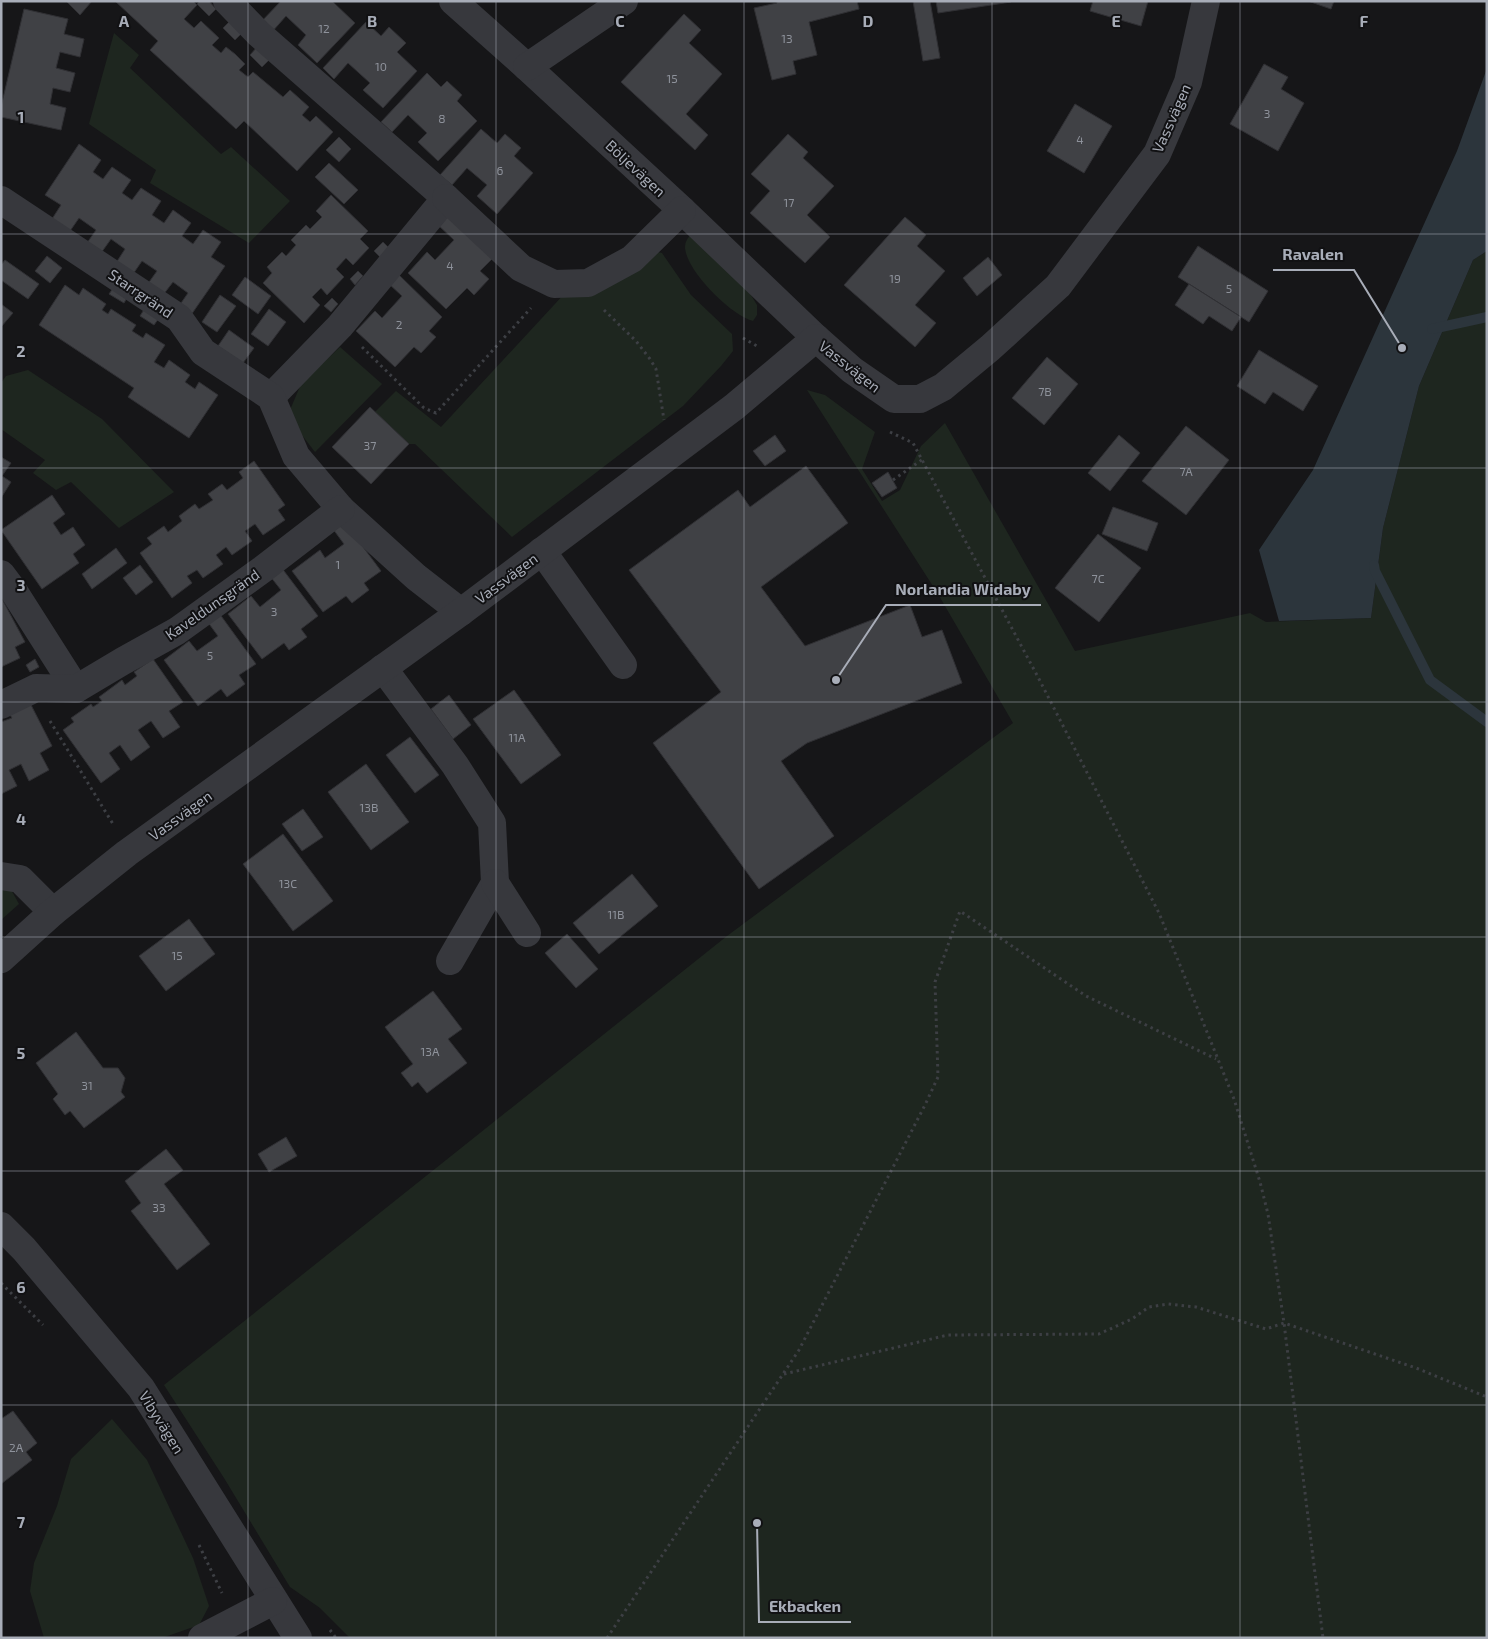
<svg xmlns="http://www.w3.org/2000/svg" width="1488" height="1639" viewBox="0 0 1488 1639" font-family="'Exo 2',sans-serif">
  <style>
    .green { fill: #1e261f }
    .water { fill: #2c353c }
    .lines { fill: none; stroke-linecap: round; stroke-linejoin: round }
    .stream { stroke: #2c353c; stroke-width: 10 }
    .building { fill: #404145; stroke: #303034 }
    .path { stroke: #3d3f44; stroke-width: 3; stroke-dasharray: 2.5 4; stroke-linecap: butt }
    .minor { stroke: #37383d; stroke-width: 28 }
    .grid { fill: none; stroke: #a8adb8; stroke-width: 1; stroke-opacity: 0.55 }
    .labels { text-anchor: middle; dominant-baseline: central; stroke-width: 4; stroke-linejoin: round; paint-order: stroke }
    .number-label { font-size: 12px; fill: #8e929b }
    .street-label { font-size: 15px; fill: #a8adb8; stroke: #111113 }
    .grid-label { font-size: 16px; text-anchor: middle; font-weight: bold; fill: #a8adb8; stroke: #111113; stroke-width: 4; stroke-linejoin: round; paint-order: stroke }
    .leader { fill: none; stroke: #a8adb8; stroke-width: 2 }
    .callout-dot { fill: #a8adb8; stroke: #111113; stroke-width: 2 }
    .callout-label { font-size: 16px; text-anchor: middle; font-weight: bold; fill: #a8adb8; stroke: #111113; stroke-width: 4; stroke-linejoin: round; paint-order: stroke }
  </style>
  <rect width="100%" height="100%" fill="#161618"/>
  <!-- green -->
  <g class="green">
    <path d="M114 33 139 55 130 68 221 154 231 147 290 201 249 243 150 183 156 170 89 124Z"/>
    <path d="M691 234 746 287 757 305V315L753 321C732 316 687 272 685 248 685 242 687 239 691 234Z"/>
    <path d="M654 251 662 253 691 295 732 334 733 351 721 366 683 406 512 537 415 444H409L375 412 396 391 441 427 566 292Z"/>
    <path d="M1487 251V1638H350L320 1608 290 1587 224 1478 164 1385 727 936 1013 723 938 594 807 390 825 395 875 432 862 469 882 501 900 490 921 446 945 423 1075 651 1250 613 1266 622 1371 618 1383 528 1419 386 1473 260Z"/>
    <path d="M340 347 382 384 315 452 298 430 290 410 301 384Z"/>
    <path d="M28 370 102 419 174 492 119 528 71 482 56 490 33 473 45 460 1 429V383L6 376Z"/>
    <path d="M1 883 9 886 19 904 1 920Z"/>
    <path d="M112 1419 147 1460 193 1558 209 1606 199 1625 162 1638H44L30 1591 34 1563 57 1506 71 1459Z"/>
  </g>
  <!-- water -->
  <path class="water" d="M1486 71 1487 251 1473 260 1419 386 1383 528 1371 618 1279 621 1259 550 1313 470 1457 151Z"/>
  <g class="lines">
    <!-- stream -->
    <g class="stream">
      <path d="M1432 329 1487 317"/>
      <path d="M1374 565 1375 571 1430 680 1487 722"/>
    </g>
  </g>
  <!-- building -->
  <g class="building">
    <path d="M66 1H92L80 15Z"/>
    <path d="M115 1H193L197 5 184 19 194 28 201 21 219 38 212 45 221 53 226 47 235 54 245 64 239 70 248 77 253 72 283 97 290 90 309 107 302 115 310 122 316 116 333 132 297 171 244 121 236 129 150 50 158 41Z"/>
    <path d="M200 1H209L216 9 209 16 197 4Z"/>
    <path d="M281 1H332L355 23 317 63 298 45 306 35 286 16 271 33 260 23Z"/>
    <path d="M777 1H857L859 9 809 22 817 55 793 61 796 74 772 80 754 8 777 3Z"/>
    <path d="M913 1H930L940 58 923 61Z"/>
    <path d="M936 1H1011V2L938 13Z"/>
    <path d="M1093 1H1148L1141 26 1090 11Z"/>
    <path d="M1308 1H1334L1331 9Z"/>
    <path d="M24 9 68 19 64 34 84 39 80 57 60 52 56 68 75 73 70 92 53 88 50 104 66 108 61 130 1 117V107Z"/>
    <path d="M684 14 701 30 689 43 722 74 686 114 708 135 695 150 621 82Z"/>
    <path d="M230 21 242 33 235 40 223 28Z"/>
    <path d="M366 22 381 36 389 27 406 43 397 52 417 71 383 108 363 90 370 83 348 63 334 79 323 68Z"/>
    <path d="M257 47 269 60 262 67 250 55Z"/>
    <path d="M1264 64 1288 77 1281 89 1304 103 1278 151 1230 124Z"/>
    <path d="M427 73 441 87 447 81 462 95 457 101 477 121 438 161 418 142 427 133 408 115 392 132 381 122Z"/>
    <path d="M1075 104 1112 126 1084 173 1047 151Z"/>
    <path d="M481 129 497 143 505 134 521 148 514 156 533 173 497 214 477 196 487 185 467 168 452 185 440 175Z"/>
    <path d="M788 134 808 152 803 158 834 186 807 215 830 237 805 263 750 213 770 191 751 174Z"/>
    <path d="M339 137 351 149 339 162 326 150Z"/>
    <path d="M79 144 101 160 93 172 103 179 112 167 131 180 122 193 132 200 141 188 161 201 152 215 164 223 173 210 191 223 182 236 193 244 203 230 221 242 211 257 225 266 191 315 179 306 188 293 173 282 163 295 147 285 157 271 142 261 133 274 116 263 125 249 111 239 101 253 87 243 96 230 79 218 70 231 52 219 61 205 45 195Z"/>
    <path d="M329 163 358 190 344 204 315 177Z"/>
    <path d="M331 195 368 231 360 239 369 248 353 265 346 258 336 269 344 277 327 295 321 288 312 297 320 305 304 323 263 283 272 273 267 267 282 252 286 256 296 245 291 240 306 225 310 229 322 217 316 211Z"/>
    <path d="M446 214 493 258 480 271 489 279 474 295 467 288 446 309 408 273 427 252 435 260 454 240 437 224Z"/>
    <path d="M905 217 926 235 917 246 945 271 915 305 936 323 915 347 844 285Z"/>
    <path d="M383 242 389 248 380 257 374 251Z"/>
    <path d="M1198 246 1268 291 1249 322 1178 277Z"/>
    <path d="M47 256 62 268 50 283 35 271Z"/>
    <path d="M988 257 1002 275 977 296 963 278Z"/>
    <path d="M5 260 39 284 28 299 1 280V265Z"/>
    <path d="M358 271 363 276 355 285 350 279Z"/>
    <path d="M397 273 442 317 429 331 436 337 421 353 414 347 395 367 356 331 375 311 382 318 402 296 388 283Z"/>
    <path d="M245 277 271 296 258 314 232 295Z"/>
    <path d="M1189 284 1241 317 1232 331 1209 316 1203 324 1175 305Z"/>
    <path d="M65 285 79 295 83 288 106 304 102 310 108 314 111 309 136 325 132 331 143 338 146 333 165 345 154 362 164 368 169 360 190 375 185 382 195 389 199 382 218 395 189 438 128 397 134 388 39 325Z"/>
    <path d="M114 287 128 296 124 303 109 294Z"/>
    <path d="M220 295 236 306 217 332 202 322Z"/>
    <path d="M332 298 338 304 331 312 324 306Z"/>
    <path d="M1 304 13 313 1 327Z"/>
    <path d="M145 308 159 318 154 325 140 316Z"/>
    <path d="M269 309 286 322 268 346 251 334Z"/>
    <path d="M229 330 254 348 243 363 218 346Z"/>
    <path d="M1259 350 1318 386 1303 411 1273 392 1265 404 1237 386Z"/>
    <path d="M1047 357 1078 384 1044 425 1012 398Z"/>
    <path d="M370 407 409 444 371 484 332 447Z"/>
    <path d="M1186 426 1229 460 1186 515 1142 481Z"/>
    <path d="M775 435 786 451 765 466 753 451Z"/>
    <path d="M1119 435 1140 453 1110 491 1088 473Z"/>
    <path d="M1 457 11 463 2 476 11 482 1 498Z"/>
    <path d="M254 461 285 505 278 510 285 520 263 535 255 524 245 531 252 541 232 555 226 547 216 555 223 564 203 578 197 570 187 576 192 583 172 598 140 553 152 544 147 538 164 526 168 532 182 521 179 516 195 504 199 509 213 500 208 494 222 484 227 490 243 478 239 472Z"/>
    <path d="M806 466 848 523 761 587 805 646 910 605 922 637 942 630 962 683 807 743 781 761 834 836 759 889 653 743 721 692 629 570 738 490 750 507Z"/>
    <path d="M888 472 897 488 882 497 872 483Z"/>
    <path d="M52 495 65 514 53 523 61 535 73 527 85 545 73 554 79 563 42 589 1 530Z"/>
    <path d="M1113 507 1158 523 1147 551 1102 534Z"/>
    <path d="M343 520 381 571 364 583 369 590 352 603 346 596 323 612 292 571 320 550 325 558 344 544 333 529Z"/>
    <path d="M1098 534 1141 568 1099 622 1055 588Z"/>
    <path d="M116 548 127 563 92 589 82 574Z"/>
    <path d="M140 565 153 582 136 595 123 578Z"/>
    <path d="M281 567 318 616 301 629 307 637 289 650 284 643 262 659 228 614 251 596 260 607 281 590 270 576Z"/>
    <path d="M1 597 25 642 15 647 20 658 1 667Z"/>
    <path d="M219 613 256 664 239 675 245 684 227 697 221 689 198 706 164 660 189 641 197 651 218 636 207 621Z"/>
    <path d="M35 659 39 667 30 672 26 665Z"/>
    <path d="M153 659 183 702 169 711 180 727 163 738 151 721 138 730 150 747 131 761 120 745 109 753 120 769 101 783 63 730 74 722 71 718 91 704 93 707 102 701 99 697 122 680 125 685 137 676 134 672Z"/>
    <path d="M514 690 561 755 521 784 473 719Z"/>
    <path d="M449 695 471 725 453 739 431 709Z"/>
    <path d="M29 701 52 746 40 753 49 770 29 781 21 764 9 770 17 786 1 794V722L12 718 8 712Z"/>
    <path d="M410 737 439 775 415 793 386 755Z"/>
    <path d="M366 764 409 822 371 850 328 792Z"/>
    <path d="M303 809 323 837 302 851 282 824Z"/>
    <path d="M283 834 333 901 293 931 243 864Z"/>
    <path d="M632 874 658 906 599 954 573 923Z"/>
    <path d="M189 919 215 954 166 991 139 956Z"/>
    <path d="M567 934 598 969 576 988 545 953Z"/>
    <path d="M433 991 462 1029 448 1039 467 1063 427 1093 418 1082 412 1087 401 1073 413 1064 385 1027Z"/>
    <path d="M76 1032 103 1068H118L125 1078 121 1092 125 1097 84 1128 70 1111 65 1115 53 1099 58 1094 36 1063Z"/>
    <path d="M286 1137 297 1156 269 1172 258 1154Z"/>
    <path d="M166 1149 183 1170 164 1184 210 1244 177 1270 131 1211 141 1203 125 1181Z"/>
    <path d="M13 1411 37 1443 26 1452 32 1460 1 1484V1419Z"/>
  </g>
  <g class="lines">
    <!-- path -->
    <g class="path">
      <path d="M604 310 636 341 650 359 656 369 664 420"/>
      <path d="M743 338 757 346"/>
      <path d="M362 347 424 408 436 413 531 308"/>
      <path d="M890 432 913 443 1039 679 1159 913 1234 1099 1260 1182 1268 1214 1284 1323 1323 1638"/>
      <path d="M893 480 923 459"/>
      <path d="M50 721 113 824"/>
      <path d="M1 1283 43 1325"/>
      <path d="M784 1374 948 1335 1099 1334 1132 1319 1149 1307 1168 1304 1196 1307 1266 1329 1284 1323 1416 1368 1487 1397"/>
      <path d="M199 1545 222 1593"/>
      <path d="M330 1630 336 1638"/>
      <path d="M607 1638 799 1350 925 1105 938 1077 935 982 960 911 1086 996 1216 1059"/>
    </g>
    <!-- minor -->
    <g class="minor">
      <path d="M227 1 259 34 446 198 340 326 271 397"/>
      <path d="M453 1 527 67 682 210 816 338 852 370 894 399H920L943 387 990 348 1058 286 1157 154 1188 82 1206 1"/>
      <path d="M527 67 624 1"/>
      <path d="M446 198 521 268 554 284 588 283 632 259 682 210"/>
      <path d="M1 200 179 318 203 352 271 397 296 456 341 509 416 577 461 612"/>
      <path d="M542 551 623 665"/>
      <path d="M1 574 13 590 76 689"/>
      <path d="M383 668 455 765 492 823 495 883 450 961"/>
      <path d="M1 705 36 688 76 689 123 661 177 631 263 569 341 509"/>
      <path d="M1 876 20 879 53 912"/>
      <path d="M495 883 527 933"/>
      <path d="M1 959 53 912 127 853 461 612 734 407 816 338"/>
      <path d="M1 1226 24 1249 141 1388 298 1638"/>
      <path d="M202 1638 273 1601"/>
    </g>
  </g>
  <!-- grid -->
  <path class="grid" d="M248 1V1638M496 1V1638M744 1V1638M992 1V1638M1240 1V1638M1 234H1487M1 468H1487M1 702H1487M1 937H1487M1 1171H1487M1 1405H1487"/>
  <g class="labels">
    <!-- number labels -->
    <g class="number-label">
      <text x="324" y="28">12</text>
      <text x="787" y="38">13</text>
      <text x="381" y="66">10</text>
      <text x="672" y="78">15</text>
      <text x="1267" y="113">3</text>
      <text x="442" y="118">8</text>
      <text x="1080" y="139">4</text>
      <text x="500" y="170">6</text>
      <text x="789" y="202">17</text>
      <text x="450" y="265">4</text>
      <text x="895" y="278">19</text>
      <text x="1229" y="288">5</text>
      <text x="399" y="324">2</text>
      <text x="1045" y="391">7B</text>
      <text x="370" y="445">37</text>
      <text x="1186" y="471">7A</text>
      <text x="338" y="564">1</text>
      <text x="1098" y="578">7C</text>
      <text x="274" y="611">3</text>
      <text x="210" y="655">5</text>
      <text x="517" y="737">11A</text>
      <text x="369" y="807">13B</text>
      <text x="288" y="883">13C</text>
      <text x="616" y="914">11B</text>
      <text x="177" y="955">15</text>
      <text x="430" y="1051">13A</text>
      <text x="87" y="1085">31</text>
      <text x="159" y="1207">33</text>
      <text x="16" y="1447">2A</text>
    </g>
    <!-- street labels -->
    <g class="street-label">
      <text transform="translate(1171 118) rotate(-66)">Vassvägen</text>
      <text transform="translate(636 168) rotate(43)">Böljevägen</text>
      <text transform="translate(141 293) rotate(34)">Starrgränd</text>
      <text transform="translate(850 366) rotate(38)">Vassvägen</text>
      <text transform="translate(506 578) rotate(-37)">Vassvägen</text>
      <text transform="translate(212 604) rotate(-35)">Kaveldunsgränd</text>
      <text transform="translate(180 815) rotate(-36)">Vassvägen</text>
      <text transform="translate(162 1422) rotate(58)">Vibyvägen</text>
    </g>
  </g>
  <g class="grid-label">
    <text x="124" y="27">A</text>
    <text x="372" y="27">B</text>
    <text x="620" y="27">C</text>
    <text x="868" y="27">D</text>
    <text x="1116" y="27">E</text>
    <text x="1364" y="27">F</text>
    <text x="21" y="123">1</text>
    <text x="21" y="357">2</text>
    <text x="21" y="591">3</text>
    <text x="21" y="825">4</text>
    <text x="21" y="1059">5</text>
    <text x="21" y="1293">6</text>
    <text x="21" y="1528">7</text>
  </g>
  <!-- callouts -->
  <path class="leader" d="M1402 348L1354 270H1273M836 680L886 605H1041M757 1523L759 1622H851"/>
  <g class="callout-dot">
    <circle cx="1402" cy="348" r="5"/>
    <circle cx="836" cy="680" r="5"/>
    <circle cx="757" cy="1523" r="5"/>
  </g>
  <g class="callout-label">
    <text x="1313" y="260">Ravalen</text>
    <text x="963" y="595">Norlandia Widaby</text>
    <text x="805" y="1612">Ekbacken</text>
  </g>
  <!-- border -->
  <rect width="1488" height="1639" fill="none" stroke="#a8adb8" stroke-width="5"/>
</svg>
